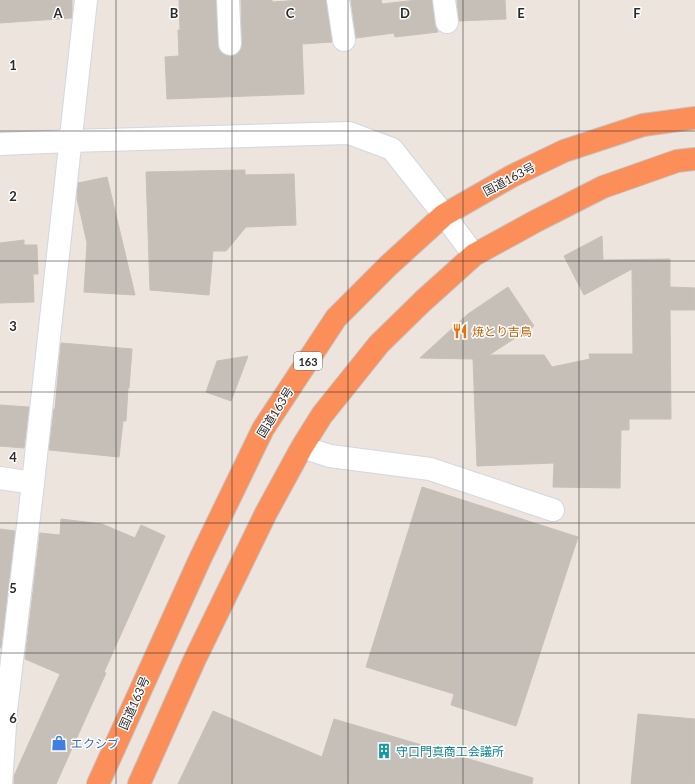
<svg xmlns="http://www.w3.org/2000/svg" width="695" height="784" viewBox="0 0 695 784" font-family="Lato,'Noto Sans JP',sans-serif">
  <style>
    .building { fill: #c5bfb8; stroke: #c8c0b6 }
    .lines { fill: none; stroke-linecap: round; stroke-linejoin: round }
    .minor-casing { stroke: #d2d7e3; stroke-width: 24 }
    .highway-casing { stroke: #c4c4c4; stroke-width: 24 }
    .minor { stroke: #fff; stroke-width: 22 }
    .highway { stroke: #fb8e59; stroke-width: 22 }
    .grid { fill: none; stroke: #2b2b2b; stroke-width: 1; stroke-opacity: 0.55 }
    .labels { text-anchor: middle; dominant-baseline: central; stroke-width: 3; stroke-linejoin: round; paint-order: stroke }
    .shield { fill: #fff; stroke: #6b6b6b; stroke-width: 1 }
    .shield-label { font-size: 11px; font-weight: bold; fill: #2b2b2b }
    .street-label { font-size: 12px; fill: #2b2b2b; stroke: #fff }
    .food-label { font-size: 12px; fill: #c56008; stroke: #fff; text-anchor: start }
    .shop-label { font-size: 12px; fill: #366cbe; stroke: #fff; text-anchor: start }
    .culture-label { font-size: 12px; fill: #0d838f; stroke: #fff; text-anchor: start }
    .grid-label { font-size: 13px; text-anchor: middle; font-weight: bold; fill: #2b2b2b; stroke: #fff; stroke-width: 3; stroke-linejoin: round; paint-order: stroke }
  </style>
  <rect width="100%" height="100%" fill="#ece4dd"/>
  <!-- building -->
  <g class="building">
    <path d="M0 0H72V18L0 23Z"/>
    <path d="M179 0H216L218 45 220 51 225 55 231 56 236 55 241 49 242 43 241 0H272V2L301 0H326L332 42 302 44 304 94 167 99 165 57 179 56 178 30H180Z"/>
    <path d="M351 0H381L382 4 417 0H432L435 24 438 32 395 37 394 33 356 38Z"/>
    <path d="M457 0H505L506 19 459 21Z"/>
    <path d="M245 170V175L294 174 296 225 246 227 226 251H213L209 295 150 290 146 172Z"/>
    <path d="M107 177 135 295 84 292 87 243 77 198 78 183Z"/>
    <path d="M602 236 603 260 670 259V287L695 288V310H670L671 419H629V430H621L620 488 553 487 554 463 477 466 473 359 420 358 468 314 508 287 534 326 489 355H544L552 367 590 359 589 354H633L632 269 584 295 564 256Z"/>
    <path d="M24 240V245H37L38 274H33L34 302 0 303V243Z"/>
    <path d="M61 343 132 349 129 388H128L126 421H123L119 457 49 450 54 409H55Z"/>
    <path d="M248 356 231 401 206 392 217 361Z"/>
    <path d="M0 405 29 407 24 448 0 446Z"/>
    <path d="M422 487 578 537 516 726 451 705 454 694 366 667Z"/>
    <path d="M61 519 102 524 135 538 141 525 165 536 104 672 106 673 56 784H14V776L60 674 25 659 40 533 60 535Z"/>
    <path d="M0 529 15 531 1 648H0Z"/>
    <path d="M213 711 322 757 334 719 533 778 532 784H178Z"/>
    <path d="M638 714 695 719V784H631Z"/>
  </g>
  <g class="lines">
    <defs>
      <g id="minor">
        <path d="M228 0 230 44"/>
        <path d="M338 0 344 40"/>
        <path d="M444 0 447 22"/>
        <path d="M0 144 70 141 349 133 392 149 444 215 474 255"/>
        <path d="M302 447 330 456 430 469 553 510"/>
        <path d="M0 478 33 483"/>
        <path d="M1 784 6 711 33 483 86 0"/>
      </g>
      <g id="highway">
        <path d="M98 784 200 559 263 429 336 318 389 265 444 215 512 176 564 151 643 125 695 118"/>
        <path d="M139 784 194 661 266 513 302 447 322 415 379 344 423 301 474 255 536 221 603 187 677 161 695 159"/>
      </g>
    </defs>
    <!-- minor casing -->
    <use href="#minor" class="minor-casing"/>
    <!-- highway casing -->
    <use href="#highway" class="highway-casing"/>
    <!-- minor -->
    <use href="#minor" class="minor"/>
    <!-- highway -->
    <use href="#highway" class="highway"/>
  </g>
  <!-- grid -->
  <path class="grid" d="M116 0V784M232 0V784M348 0V784M463 0V784M579 0V784M0 131H695M0 261H695M0 392H695M0 523H695M0 653H695"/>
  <!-- icons -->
  <defs>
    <symbol id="restaurant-bare" viewBox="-9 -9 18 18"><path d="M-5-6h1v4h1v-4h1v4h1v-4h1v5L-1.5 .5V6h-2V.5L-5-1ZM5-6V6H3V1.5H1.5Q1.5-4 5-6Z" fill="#e8710a" stroke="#fff" stroke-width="2.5" paint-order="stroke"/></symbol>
    <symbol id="shop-bare" viewBox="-9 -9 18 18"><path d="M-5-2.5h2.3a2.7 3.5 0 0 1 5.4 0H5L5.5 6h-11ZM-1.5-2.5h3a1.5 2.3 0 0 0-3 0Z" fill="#3f7fe0" stroke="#fff" stroke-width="2.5" paint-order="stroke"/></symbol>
    <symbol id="building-bare" viewBox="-9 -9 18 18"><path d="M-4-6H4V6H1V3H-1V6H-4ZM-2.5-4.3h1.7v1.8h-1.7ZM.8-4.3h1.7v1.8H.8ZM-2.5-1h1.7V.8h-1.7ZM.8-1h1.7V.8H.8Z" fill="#0f9aa8" stroke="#fff" stroke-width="2.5" paint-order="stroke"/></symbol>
  </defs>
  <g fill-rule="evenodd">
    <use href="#restaurant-bare" x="449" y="320" width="22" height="22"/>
    <use href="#shop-bare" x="48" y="732" width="22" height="22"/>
    <use href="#building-bare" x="373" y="740" width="22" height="22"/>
  </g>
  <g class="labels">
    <!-- shield labels -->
    <rect class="shield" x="294" y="352" width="28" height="18" rx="3"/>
    <g class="shield-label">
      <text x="308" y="361">163</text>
    </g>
    <!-- street labels -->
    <g class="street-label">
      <text transform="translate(509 179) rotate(-28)">国道163号</text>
      <text transform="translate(275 412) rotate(-58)">国道163号</text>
      <text transform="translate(134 703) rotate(-66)">国道163号</text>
    </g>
    <!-- food labels -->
    <g class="food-label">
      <text x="472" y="331">焼とり吉鳥</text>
    </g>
    <!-- shop labels -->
    <g class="shop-label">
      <text x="71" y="743">エクシブ</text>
    </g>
    <!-- culture labels -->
    <g class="culture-label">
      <text x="396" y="751">守口門真商工会議所</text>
    </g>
  </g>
  <g class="grid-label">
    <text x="58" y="18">A</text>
    <text x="174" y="18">B</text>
    <text x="290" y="18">C</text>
    <text x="405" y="18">D</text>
    <text x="521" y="18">E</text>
    <text x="637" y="18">F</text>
    <text x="13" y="70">1</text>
    <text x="13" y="201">2</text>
    <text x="13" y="331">3</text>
    <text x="13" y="462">4</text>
    <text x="13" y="593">5</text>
    <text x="13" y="723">6</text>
  </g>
</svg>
